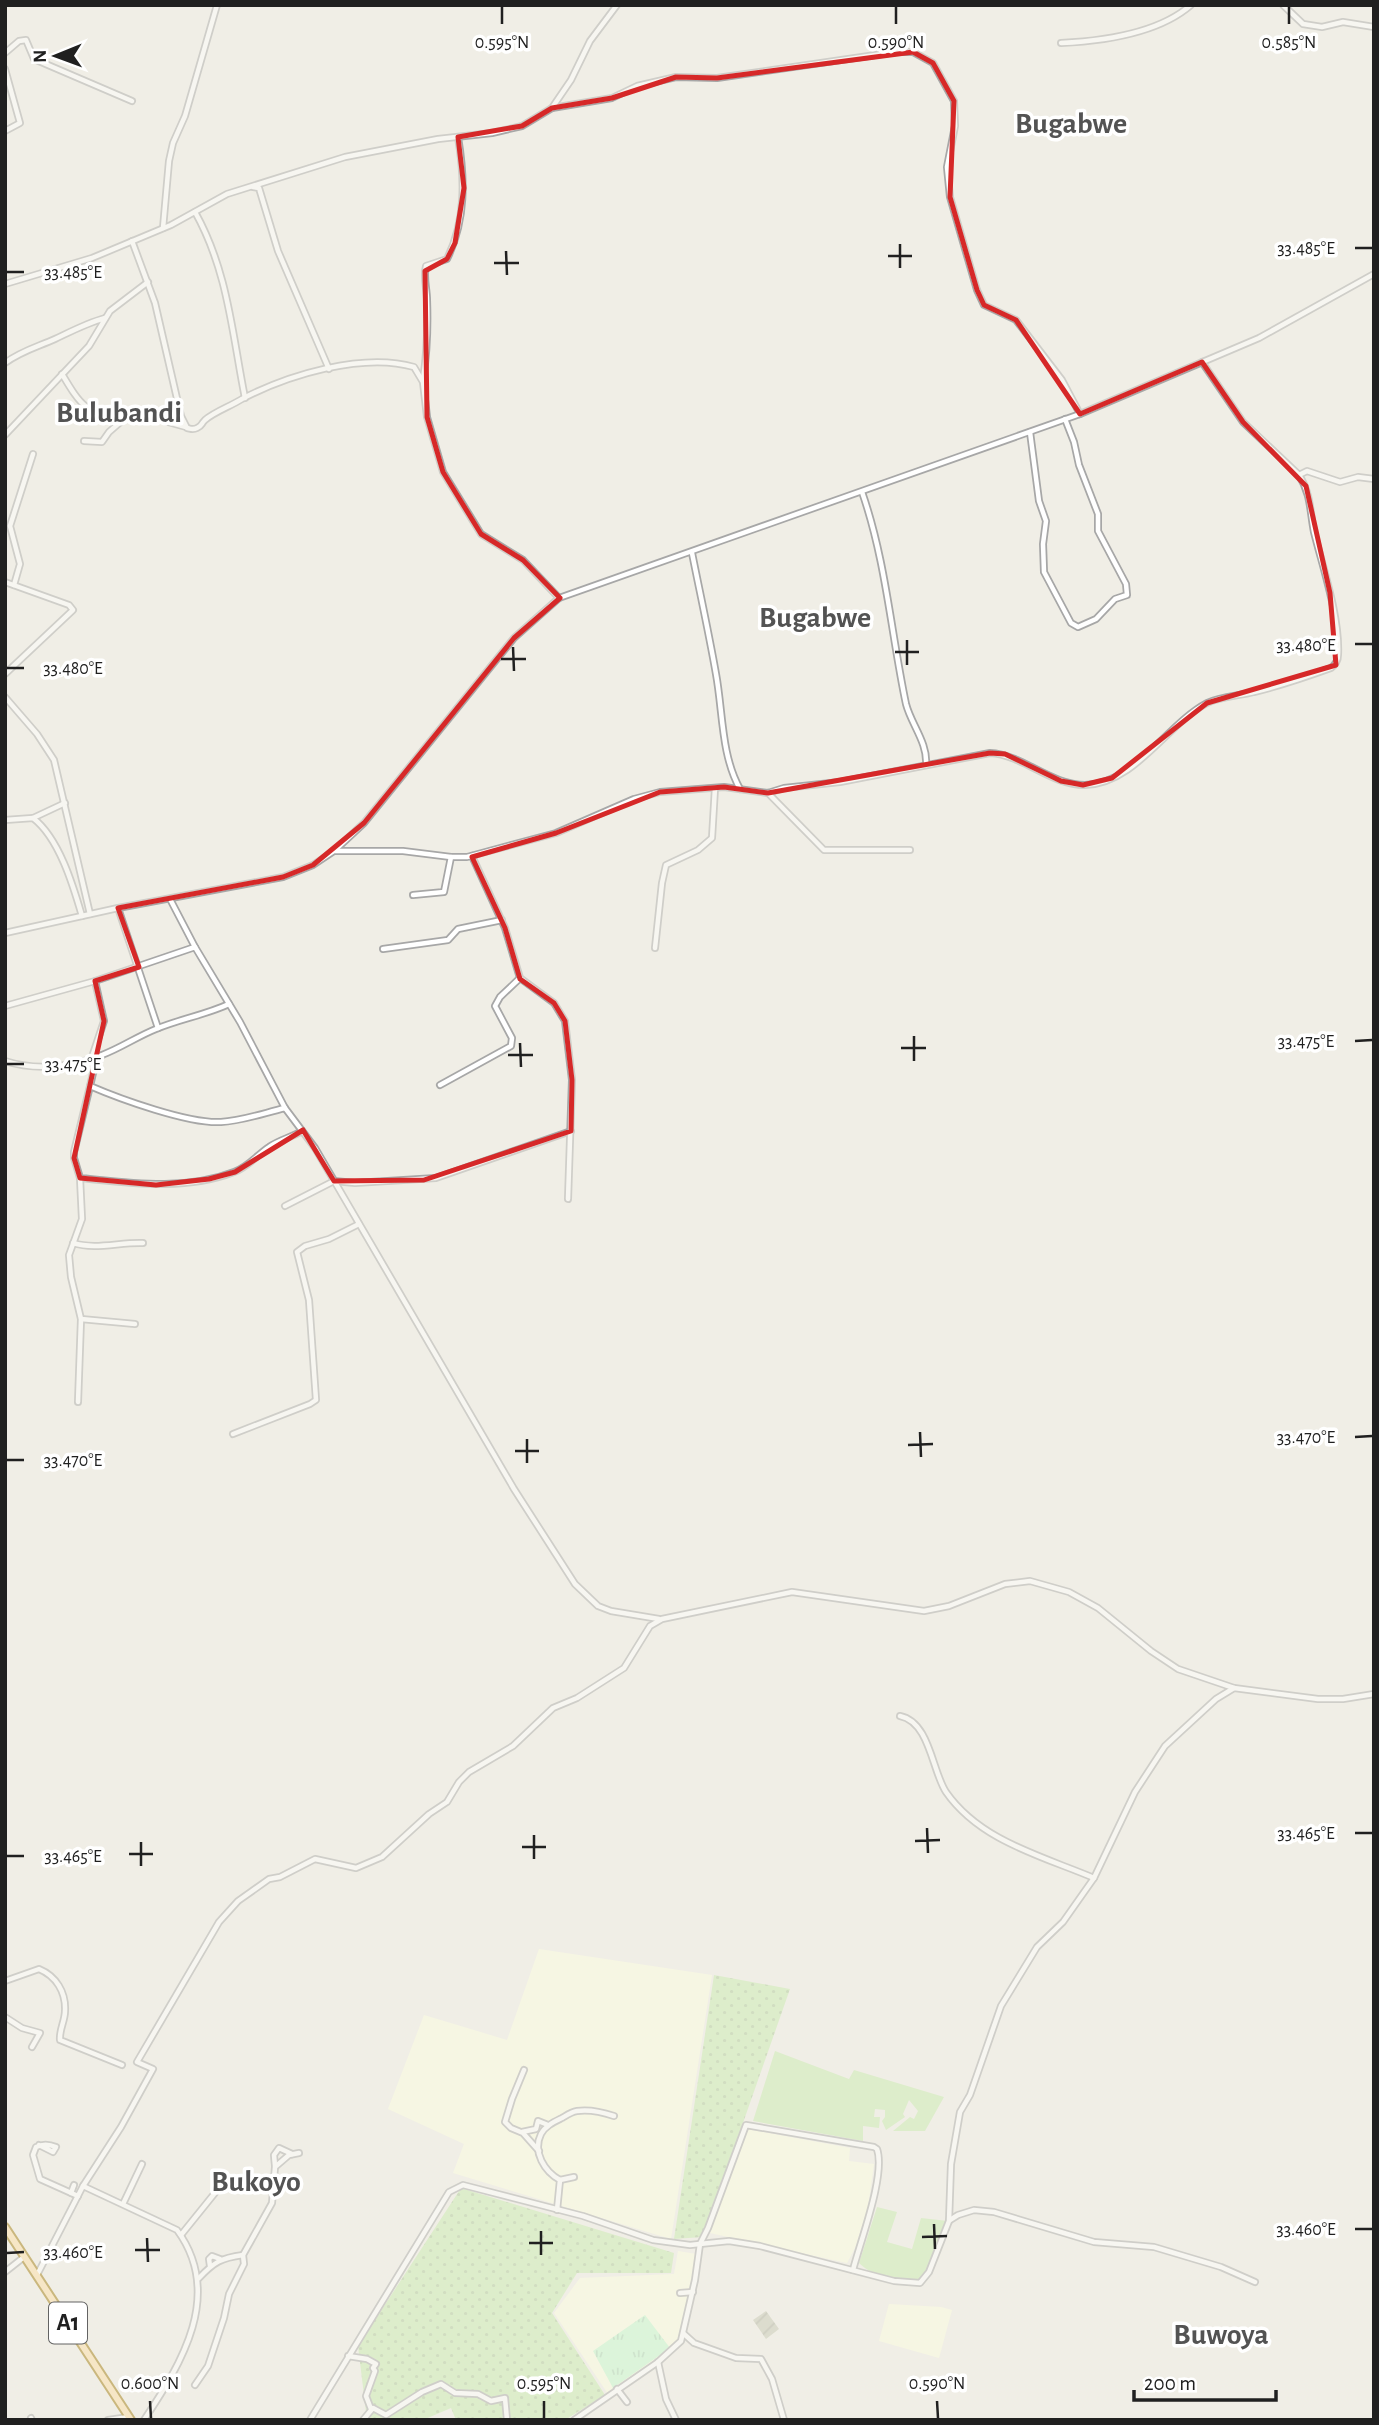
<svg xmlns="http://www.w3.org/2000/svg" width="1379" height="2425" viewBox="0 0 1379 2425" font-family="'Alegreya Sans',sans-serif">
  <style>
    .education { fill: #fdffe0 }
    .construction { fill: url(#construction-furrows) }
    .grass { fill: #c6eaac }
    .park { fill: url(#park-tufts) }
    .garden { fill: url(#garden-dots) }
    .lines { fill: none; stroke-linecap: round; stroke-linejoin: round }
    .minor-casing { stroke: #a7a7a7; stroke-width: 8 }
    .major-casing { stroke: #9b7400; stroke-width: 10 }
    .minor { stroke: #fff; stroke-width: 4.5 }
    .major { stroke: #fcdb9f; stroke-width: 6 }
    .marked { fill: none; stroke: #d62828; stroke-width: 5; stroke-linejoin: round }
    .ticks { fill: none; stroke: #202020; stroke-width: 2.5 }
    .labels { text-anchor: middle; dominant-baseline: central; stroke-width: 7; stroke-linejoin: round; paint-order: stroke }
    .shield { fill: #fff; stroke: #636363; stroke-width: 2 }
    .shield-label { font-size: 24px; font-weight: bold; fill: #202020 }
    .quarter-label { font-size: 30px; font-weight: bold; fill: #535353; stroke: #fff }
    .ticks-label { font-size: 18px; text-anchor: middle; fill: #202020; stroke: #fff; stroke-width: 7; stroke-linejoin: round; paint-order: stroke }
  </style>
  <defs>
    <pattern id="construction-furrows" width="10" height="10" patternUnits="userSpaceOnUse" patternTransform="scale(1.75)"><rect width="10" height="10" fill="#c3c5b1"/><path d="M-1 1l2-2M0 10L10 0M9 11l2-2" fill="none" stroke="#a7a998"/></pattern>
    <pattern id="park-tufts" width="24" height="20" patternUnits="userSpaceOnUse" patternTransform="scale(1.75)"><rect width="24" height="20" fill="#c3facc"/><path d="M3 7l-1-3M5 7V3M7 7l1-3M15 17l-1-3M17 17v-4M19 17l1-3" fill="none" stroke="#a7d6af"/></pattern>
    <pattern id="garden-dots" width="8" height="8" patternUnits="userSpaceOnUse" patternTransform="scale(1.75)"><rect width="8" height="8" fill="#c6eaac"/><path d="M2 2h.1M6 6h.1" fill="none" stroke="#aac894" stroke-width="1.8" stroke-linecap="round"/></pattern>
  </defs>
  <rect width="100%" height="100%" fill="#f0eee6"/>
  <!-- education -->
  <g class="education">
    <path d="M539 1949 712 1975 671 2239 453 2173 464 2144 388 2109 424 2015 507 2040Z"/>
    <path d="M747 2129 850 2148 849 2161 874 2164 868 2207 855 2248 847 2263 710 2233Z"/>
    <path d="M678 2251 696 2254 686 2321 680 2339 673 2349 608 2394 554 2313 580 2278 674 2274Z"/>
    <path d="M889 2304 941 2307 952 2310 939 2358 879 2341Z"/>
  </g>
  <!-- construction -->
  <path class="construction" d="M766 2311 779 2329 766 2339 753 2320Z"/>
  <!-- grass -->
  <g class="grass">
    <path d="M775 2051 849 2079 854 2070 944 2097 925 2131H893L910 2117 914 2119 918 2111 909 2100 903 2114 905 2117 886 2130 882 2121 885 2117V2110L875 2109 874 2117H880L879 2128 863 2126V2141L753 2121Z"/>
    <path d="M877 2207 897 2212 887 2242 912 2249 921 2218 948 2221 928 2272 920 2281C898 2280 875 2279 859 2263Z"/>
  </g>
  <!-- park -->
  <path class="park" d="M645 2315 670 2348 613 2388 593 2351Z"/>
  <!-- garden -->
  <g class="garden">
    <path d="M714 1975 790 1989 703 2237 674 2239Z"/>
    <path d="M461 2188 674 2253 671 2273H577L552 2313 605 2395 565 2420H456L451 2408 423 2420H367L358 2346Z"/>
  </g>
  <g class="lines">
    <defs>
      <g id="minor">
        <path d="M1283 5 1303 24 1322 27 1343 22 1374 27"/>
        <path d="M1061 43C1103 41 1159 33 1191 5"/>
        <path d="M5 53 19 41 26 40 34 59 132 101"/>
        <path d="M5 69 20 123 5 131"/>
        <path d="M552 108 612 98 637 86 676 77 717 78 896 52H913L933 63 954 101 955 126 947 167 950 197 977 290 984 305 1016 320 1062 380 1080 414"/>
        <path d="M253 187 259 188 278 251 329 369"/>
        <path d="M195 212C228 271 232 333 245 398"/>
        <path d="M163 228 169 161 173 143 185 116 217 5"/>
        <path d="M132 241 155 303 181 416 187 428C192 429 193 430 197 428 203 425 200 425 205 420 214 412 231 406 242 399 288 375 363 352 414 367L423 382 427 417 443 472 481 534 523 560 559 598"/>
        <path d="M5 284 92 258 171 225 227 194 345 157 438 139 492 133 522 126 552 108 556 102 571 80 590 41 617 5"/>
        <path d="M5 363C21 351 37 347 55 339 72 331 87 323 105 318"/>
        <path d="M62 374C81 406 86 414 124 418"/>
        <path d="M423 380C427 353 428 326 427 300 427 289 423 277 426 266L447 259C466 220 465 179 458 137"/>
        <path d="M1030 432 1039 501 1046 521 1043 544 1044 572 1071 623 1078 627 1096 619 1115 599 1127 595 1126 584 1098 531V514L1079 465 1074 442 1065 419"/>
        <path d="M5 435 89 346 110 311 148 282"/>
        <path d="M84 441 102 442 109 432 125 418 157 419 186 427"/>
        <path d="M1299 475 1307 471 1340 482 1358 477 1374 479"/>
        <path d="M862 492C886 561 891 633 906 704 911 724 928 743 926 765"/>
        <path d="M692 553C700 593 709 634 716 674 723 712 721 755 740 789"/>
        <path d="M5 582 69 605 73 610 5 674"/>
        <path d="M14 585 20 564 10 526 33 454"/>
        <path d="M5 697 37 734 54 760 90 914"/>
        <path d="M768 793 824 850H910"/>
        <path d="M33 818 65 803"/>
        <path d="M5 820 33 818C59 838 73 885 82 916"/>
        <path d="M335 851H403L451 857H467L556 833 634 799 660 792 724 787 768 793 784 788 840 782 990 753C1024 755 1050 785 1085 785 1135 784 1167 724 1207 703 1221 696 1239 696 1254 692 1280 686 1306 677 1331 668 1335 665 1338 661 1338 655 1340 618 1323 568 1314 532 1310 512 1311 494 1299 475L1243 422 1202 362"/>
        <path d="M472 856 505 928 520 978 554 1003 565 1021 572 1080 568 1199"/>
        <path d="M413 895 444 892 451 857"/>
        <path d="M170 899 195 947 240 1022 285 1108 315 1148 514 1489 575 1584 598 1606 611 1611 659 1619"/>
        <path d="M118 908 158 1028"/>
        <path d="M5 933 118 908 283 877 313 865 334 851 364 823 514 638 559 598 1080 414 1259 338 1374 274"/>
        <path d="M655 948 662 883 666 865 698 850 712 838 715 788"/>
        <path d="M383 949 448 940 458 929 502 920"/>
        <path d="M5 1006 95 981"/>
        <path d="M101 1056 93 1073 90 1086C120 1099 189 1124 221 1122 242 1121 264 1113 285 1108"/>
        <path d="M92 1057 104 1021 95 981 195 947"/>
        <path d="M5 1061C36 1071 73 1067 102 1055 121 1048 138 1036 156 1029 180 1019 205 1015 229 1004"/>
        <path d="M440 1085 511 1046 512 1038 495 1006 500 997 520 978"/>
        <path d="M90 1086 74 1152V1158L80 1178C131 1183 185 1191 234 1172 248 1167 257 1155 269 1147 279 1140 292 1137 302 1131"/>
        <path d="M285 1206 334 1181 355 1183 436 1178 571 1131"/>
        <path d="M73 1243C95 1250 120 1242 143 1243"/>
        <path d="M81 1319 135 1324"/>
        <path d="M78 1402 81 1319 71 1277 69 1255 82 1219 80 1178"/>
        <path d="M233 1434 310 1404 316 1400 309 1300 297 1252 305 1246 329 1239 359 1224"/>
        <path d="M900 1716C930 1722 932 1771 946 1792 980 1841 1042 1856 1094 1878"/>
        <path d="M5 1981 39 1969C56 1976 66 1992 65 2011 65 2021 59 2030 60 2040L122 2065"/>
        <path d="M5 2017 22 2028 40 2033 32 2047"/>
        <path d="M524 2070 512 2099 505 2122 511 2128 523 2133 539 2151"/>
        <path d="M522 2132 536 2129 538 2121 548 2125"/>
        <path d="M39 2145 53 2152 56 2147C49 2144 42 2144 36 2147L33 2155 40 2179 78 2196"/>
        <path d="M275 2166 274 2155 279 2148 292 2154"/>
        <path d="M560 2180 574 2177"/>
        <path d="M83 2186 177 2230C224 2294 182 2363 144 2420"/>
        <path d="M71 2193 74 2185"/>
        <path d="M123 2204 142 2164"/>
        <path d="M557 2210 560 2180C545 2172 532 2152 541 2134 545 2126 554 2122 562 2118 567 2115 571 2112 577 2111 590 2109 602 2112 614 2116"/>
        <path d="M950 2220 958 2215 974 2210 994 2212 1094 2242 1154 2247 1221 2267 1255 2282"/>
        <path d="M181 2235 227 2178C238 2178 248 2188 263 2188L272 2180"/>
        <path d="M210 2266 209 2259 212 2256 220 2259"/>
        <path d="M5 2272 24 2257"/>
        <path d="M37 2275 83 2186 121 2127 153 2069 137 2062 219 1922 238 1901 269 1879 280 1877 315 1859 356 1868 382 1857 429 1814 447 1802 459 1782 469 1772 513 1746 553 1708 577 1698 624 1668 650 1626 662 1619 792 1592 924 1611 949 1606 1005 1584 1030 1581 1069 1592 1098 1608 1151 1651 1178 1669 1234 1688"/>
        <path d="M199 2278C214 2262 221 2258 243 2255"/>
        <path d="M680 2293 693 2292"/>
        <path d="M684 2334 694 2343 736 2358 761 2359 772 2379 784 2420"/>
        <path d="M348 2356 367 2359 376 2364 373 2368 375 2371 366 2396 371 2409"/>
        <path d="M658 2362 666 2399 676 2420"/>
        <path d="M195 2385 208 2366 224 2318 229 2294 244 2264 243 2255 272 2203 275 2167 289 2155 299 2153"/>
        <path d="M617 2389 627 2402"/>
        <path d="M31 2418 32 2420"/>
        <path d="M108 2420 129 2417"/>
        <path d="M310 2420 449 2192 463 2185 583 2216 653 2240 690 2245 729 2241 760 2246 894 2281 920 2283 929 2272 949 2221 951 2164 960 2112 970 2095 1001 2006 1037 1947 1063 1922 1094 1878 1135 1792 1165 1746 1216 1699 1234 1688 1318 1699H1343L1374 1694"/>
        <path d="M363 2420 373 2408 386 2415 422 2392 441 2384 455 2393 478 2394 491 2401 505 2398 507 2420"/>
        <path d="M574 2420 658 2362 681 2341 695 2280 700 2244 708 2228 746 2125 874 2147 877 2149C886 2175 860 2242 853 2270"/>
      </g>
      <path id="major" d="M5 2227 131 2420"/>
    </defs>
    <!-- minor casing -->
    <use href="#minor" class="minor-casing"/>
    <!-- major casing -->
    <use href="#major" class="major-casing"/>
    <!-- minor -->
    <use href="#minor" class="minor"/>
    <!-- major -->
    <use href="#major" class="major"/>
  </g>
  <!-- marked area -->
  <path d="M0 0H1379V2425H0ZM913 52 933 63 954 101 950 197 977 290 984 305 1016 320 1080 414 1202 362 1243 422 1306 486 1330 593 1336 665 1207 703 1112 778 1083 785 1061 781 1005 754 990 753 768 793 724 787 660 792 556 833 472 857 505 928 520 979 554 1003 565 1021 572 1080 571 1131 424 1180 334 1181 303 1130 235 1172 209 1179 156 1185 80 1178 74 1158 104 1021 95 981 139 967 118 908 283 877 313 865 364 823 514 638 560 598 523 560 481 534 443 472 427 417 425 271 447 259 455 243 464 188 458 137 522 126 552 108 612 98 676 77 717 78Z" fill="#f0eee6" fill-opacity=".55" fill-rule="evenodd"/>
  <path class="marked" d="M913 52 933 63 954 101 950 197 977 290 984 305 1016 320 1080 414 1202 362 1243 422 1306 486 1330 593 1336 665 1207 703 1112 778 1083 785 1061 781 1005 754 990 753 768 793 724 787 660 792 556 833 472 857 505 928 520 979 554 1003 565 1021 572 1080 571 1131 424 1180 334 1181 303 1130 235 1172 209 1179 156 1185 80 1178 74 1158 104 1021 95 981 139 967 118 908 283 877 313 865 364 823 514 638 560 598 523 560 481 534 443 472 427 417 425 271 447 259 455 243 464 188 458 137 522 126 552 108 612 98 676 77 717 78Z"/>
  <!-- ticks -->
  <path class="ticks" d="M502 7V24M896 7V24M1289 7V24M900 244V268M1355 248H1372M506 251 507 275M888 256H912M494 263H519M7 272H24M907 640V665M1355 644H1372M513 647 514 671M895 652H919M501 659H526M7 668H24M914 1036V1061M1355 1041 1372 1040M520 1043 521 1067M901 1048H926M508 1055H533M7 1064H24M920 1432 921 1457M1355 1437 1372 1436M527 1439V1463M908 1445 933 1444M515 1451H539M7 1460H24M927 1828 928 1853M1355 1833H1372M534 1835V1859M915 1841 940 1840M141 1842V1866M522 1847H546M129 1854H153M7 1856H24M934 2224 935 2249M1355 2229H1372M541 2231V2255M922 2237 947 2236M147 2238 148 2262M529 2243H553M135 2250H160M7 2253 24 2252M150 2401 151 2418M544 2401V2418M937 2401 938 2418"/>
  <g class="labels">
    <!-- shield labels -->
    <rect class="shield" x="49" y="2302.5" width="38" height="41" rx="5"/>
    <g class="shield-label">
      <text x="68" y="2323">A1</text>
    </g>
    <!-- quarter labels -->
    <g class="quarter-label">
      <text x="1071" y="124">Bugabwe</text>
      <text x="119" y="413">Bulubandi</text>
      <text x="815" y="618">Bugabwe</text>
      <text x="256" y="2182">Bukoyo</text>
      <text x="1221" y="2335">Buwoya</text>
    </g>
  </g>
  <g class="ticks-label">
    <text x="502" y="48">0.595°N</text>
    <text x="896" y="48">0.590°N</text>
    <text x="1289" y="48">0.585°N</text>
    <text x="1306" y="254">33.485°E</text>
    <text x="73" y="278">33.485°E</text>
    <text x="1306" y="651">33.480°E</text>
    <text x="73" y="674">33.480°E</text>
    <text x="1306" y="1047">33.475°E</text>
    <text x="73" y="1070">33.475°E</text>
    <text x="1306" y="1443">33.470°E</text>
    <text x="73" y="1466">33.470°E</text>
    <text x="1306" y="1839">33.465°E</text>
    <text x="73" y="1862">33.465°E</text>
    <text x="1306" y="2235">33.460°E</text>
    <text x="73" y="2258">33.460°E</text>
    <text x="150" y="2389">0.600°N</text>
    <text x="544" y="2389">0.595°N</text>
    <text x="937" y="2389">0.590°N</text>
  </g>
  <!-- border -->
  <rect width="1379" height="2425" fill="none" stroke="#202020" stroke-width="14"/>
  <!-- north arrow -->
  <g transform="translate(56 56) rotate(269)" stroke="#ffffff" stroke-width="5" paint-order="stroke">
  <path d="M0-5L12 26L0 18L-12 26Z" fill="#202020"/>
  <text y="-10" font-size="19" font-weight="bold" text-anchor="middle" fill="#202020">N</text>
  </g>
  <!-- scale -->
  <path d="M1134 2390v10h142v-10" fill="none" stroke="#202020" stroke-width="3.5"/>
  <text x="1144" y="2390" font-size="21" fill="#202020" stroke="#ffffff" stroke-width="5" paint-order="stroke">200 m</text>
</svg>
